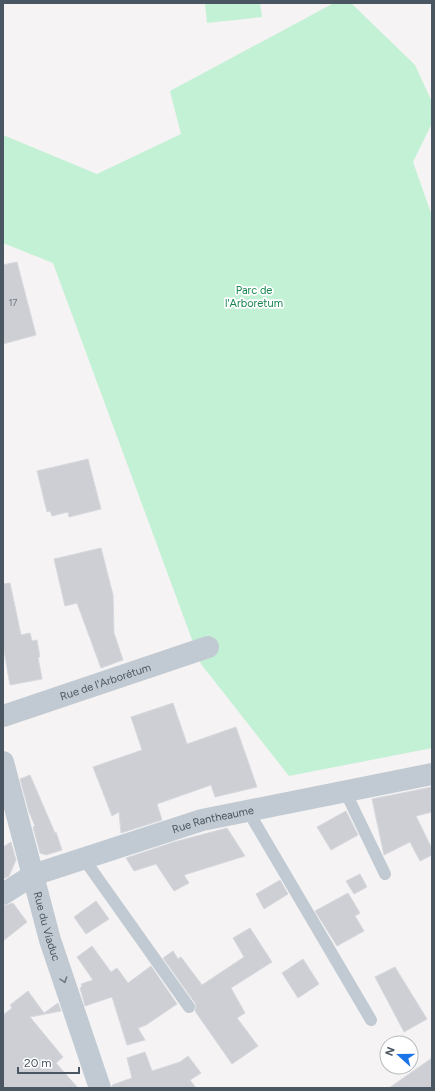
<svg xmlns="http://www.w3.org/2000/svg" width="435" height="1091" viewBox="0 0 435 1091" font-family="Figtree,sans-serif">
  <style>
    .green { fill: #c3f1d5 }
    .building { fill: #cdcfd5; stroke: #d7d9de }
    .lines { fill: none; stroke-linecap: round; stroke-linejoin: round }
    .lane { stroke: #c1cad2; stroke-width: 12 }
    .street { stroke: #c1cad2; stroke-width: 22 }
    .oneway { stroke: #6e7983 }
    .labels { text-anchor: middle; dominant-baseline: central; stroke-width: 3.5; stroke-linejoin: round; paint-order: stroke }
    .number-label { font-size: 9px; fill: #6b747e }
    .park-label { font-size: 11px; fill: #17864f; stroke: #fff }
    .street-label { font-size: 11px; fill: #4a5661; stroke: #fff }
  </style>
  <rect width="100%" height="100%" fill="#f5f3f3"/>
  <!-- green -->
  <g class="green">
    <path d="M205 3H260L262 17 207 23Z"/>
    <path d="M334 3H351L415 65 432 102V123L413 162 432 216V748L289 776 201 664 53 263 3 243V135L97 174 181 134 170 91Z"/>
  </g>
  <!-- building -->
  <g class="building">
    <path d="M17 262 36 335 3 344V265Z"/>
    <path d="M88 459 101 509 69 517 68 512 52 516 50 511 47 512 37 471Z"/>
    <path d="M101 548 113 595 114 633 123 660 101 668 77 603 65 606 54 559Z"/>
    <path d="M10 583 21 635 30 633 32 641 37 640 40 657H38L42 679 10 685 3 645V584Z"/>
    <path d="M173 703 187 744 236 727 257 787 215 797 211 785 157 804 162 820 121 833 119 812 112 816 93 767 142 750 131 717Z"/>
    <path d="M30 775 55 833 56 832 62 850 46 855 40 853 33 827 35 826 29 812 20 779Z"/>
    <path d="M432 787V812L416 816 432 849V855L420 861 410 842 384 855 372 799Z"/>
    <path d="M346 811 358 835 331 850 317 827Z"/>
    <path d="M227 828 245 856 184 875 189 883 174 891 156 864 134 871 126 858 174 842Z"/>
    <path d="M11 842 16 860 9 876 3 879V847Z"/>
    <path d="M360 874 367 887 354 894 346 881Z"/>
    <path d="M280 880 288 894 264 909 256 894Z"/>
    <path d="M348 893 360 913 355 916 364 931 337 946 315 911Z"/>
    <path d="M96 901 109 919 86 934 74 917Z"/>
    <path d="M13 903 27 922 3 941V906Z"/>
    <path d="M250 928 272 962 231 988 245 1013 237 1018 258 1046 232 1064 195 1011 196 1007 195 1003 163 958 173 951 178 959 181 957 202 985 244 957 233 938Z"/>
    <path d="M92 946 111 972 117 968 128 983 151 966 177 1004 146 1025 138 1028 145 1040 127 1045 112 997 85 1006 80 988 82 986 81 984 93 980 77 957Z"/>
    <path d="M303 959 319 984 298 998 282 973Z"/>
    <path d="M395 967 427 1019 404 1032 375 977Z"/>
    <path d="M28 991 44 1013 58 1003 61 1011 30 1017 63 1057 56 1063 78 1088H3V1015L12 1008 10 1005Z"/>
    <path d="M145 1052 152 1071 180 1062 188 1056 201 1073 190 1080 196 1088H112V1085L132 1078 127 1058Z"/>
    <path d="M432 1058V1088H389Z"/>
  </g>
  <g class="lines">
    <!-- lane -->
    <g class="lane">
      <path d="M345 791 385 874"/>
      <path d="M248 811 371 1020"/>
      <path d="M84 859 189 1007"/>
    </g>
    <!-- street -->
    <g class="street">
      <path id="s1" d="M3 716 208 647"/>
      <path id="s2" d="M3 762 50 940 100 1088"/>
      <path id="s3" d="M3 894 33 875 202 820 432 774"/>
    </g>
  </g>
  <!-- one-way arrows -->
  <defs><path id="oneway-chevron" d="M-2-3.5L2.5 0L-2 3.5" fill="none" stroke-width="1.6" stroke-linecap="round" stroke-linejoin="round"/></defs>
  <use class="oneway" href="#oneway-chevron" transform="translate(64 980) rotate(72)"/>
  <g class="labels">
    <!-- number labels -->
    <g class="number-label">
      <text x="13" y="302">17</text>
    </g>
    <!-- park labels -->
    <g class="park-label">
      <text x="254" y="290">Parc de<tspan x="254" dy="13">l'Arboretum</tspan></text>
    </g>
    <!-- street labels -->
    <g class="street-label">
      <text stroke="none"><textPath href="#s1" startOffset="108">Rue de l'Arborétum</textPath></text>
      <text stroke="none"><textPath href="#s3" startOffset="224">Rue Rantheaume</textPath></text>
      <text stroke="none"><textPath href="#s2" startOffset="170">Rue du Viaduc</textPath></text>
    </g>
  </g>
  <!-- border -->
  <rect width="435" height="1091" fill="none" stroke="#4a5661" stroke-width="8"/>
  <!-- north arrow -->
  <g transform="translate(399 1055) rotate(291)"><circle r="19" fill="#ffffff" stroke="#b7bbc0"/>
  <path d="M0-3L7 15L0 10L-7 15Z" fill="#1a73e8"/>
  <text y="-6" font-size="11" font-weight="bold" text-anchor="middle" fill="#4a5661">N</text>
  </g>
  <!-- scale -->
  <path d="M18 1067v6h61v-6" fill="none" stroke="#4a5661" stroke-width="2"/>
  <text x="24" y="1067" font-size="12" fill="#4a5661" stroke="#ffffff" stroke-width="3" paint-order="stroke">20 m</text>
</svg>
